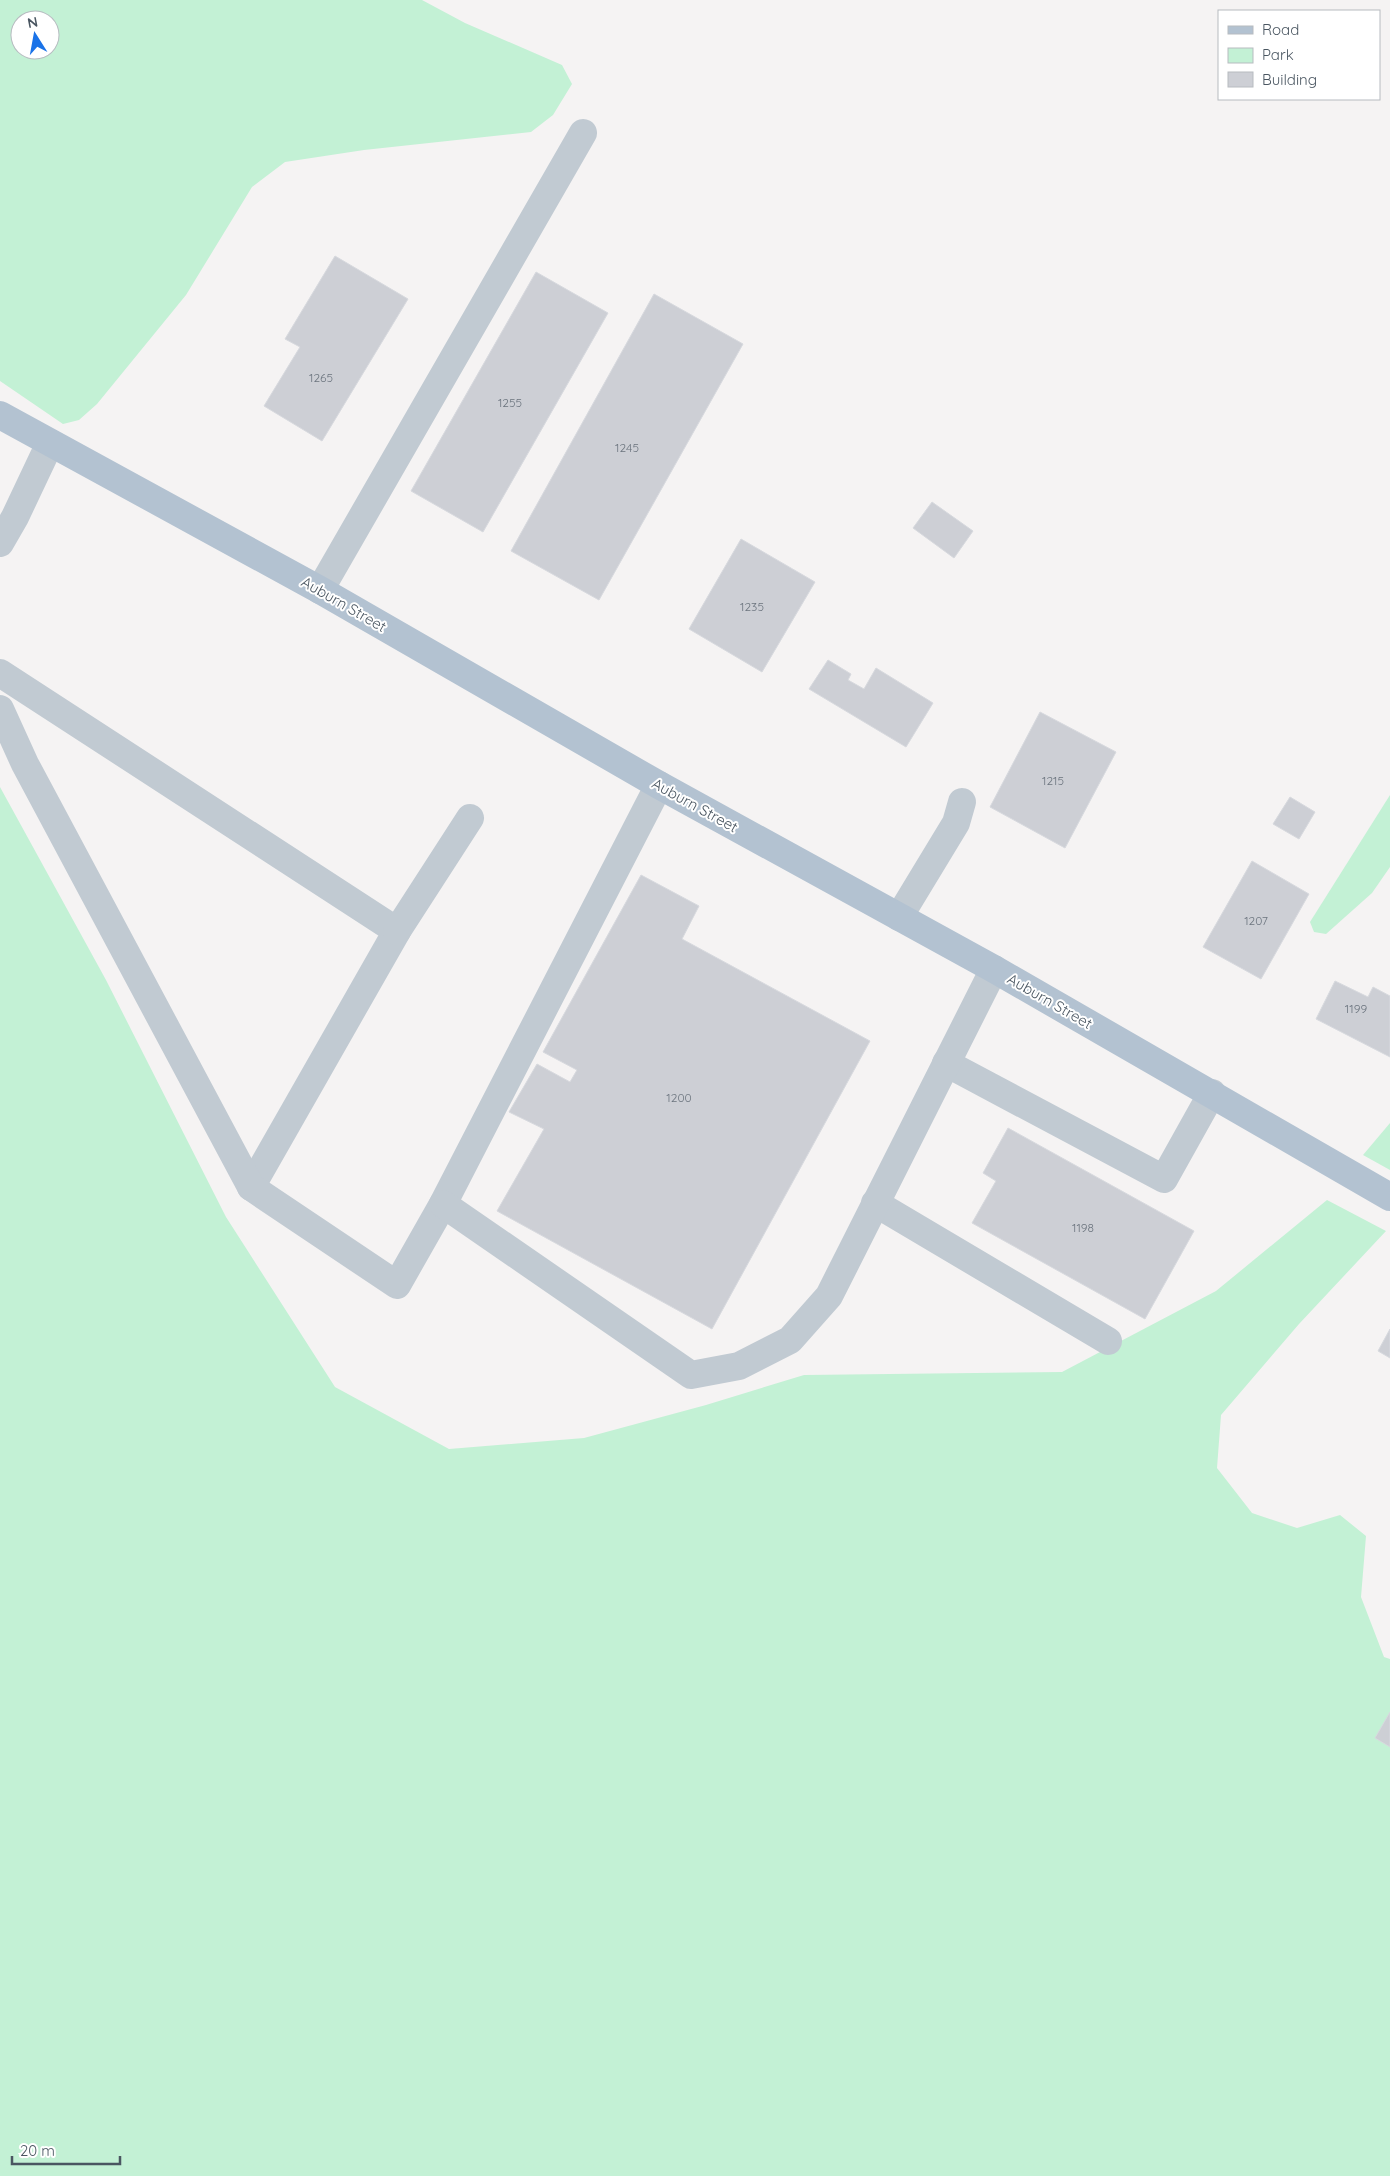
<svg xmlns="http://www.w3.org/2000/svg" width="1390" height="2176" viewBox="0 0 1390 2176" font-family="Quicksand,sans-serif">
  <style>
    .green { fill: #c3f1d5; fill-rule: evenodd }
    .building { fill: #cdcfd5; stroke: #d7d9de }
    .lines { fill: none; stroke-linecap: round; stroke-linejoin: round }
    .minor { stroke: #c1cad2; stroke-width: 28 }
    .major { stroke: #b3c2d1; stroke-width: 28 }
    .labels { text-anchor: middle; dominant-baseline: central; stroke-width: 4; stroke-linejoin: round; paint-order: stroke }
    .number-label { font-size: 12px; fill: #6b747e }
    .street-label { font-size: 15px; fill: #4a5661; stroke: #fff }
  </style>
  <rect width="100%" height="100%" fill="#f5f3f3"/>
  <!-- green -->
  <g class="green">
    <path d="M0 0H422L465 23 562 65 572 84 553 115 531 132 364 150 285 162 252 187 186 295 97 404 79 420 63 424 0 381ZM20 20H50V50H20Z"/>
    <path d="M0 787 106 980 226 1217 335 1387 449 1449 584 1438 706 1405 804 1375 1062 1372 1216 1291 1327 1200 1386 1231 1299 1324 1221 1415 1217 1468 1252 1513 1297 1528 1340 1515 1366 1536 1361 1597 1384 1657 1390 1659V2176H0Z"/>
    <path d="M1390 795V867L1372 893 1326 934 1314 932 1310 922Z"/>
    <path d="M1390 1123V1170L1363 1155Z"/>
  </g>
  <!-- building -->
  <g class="building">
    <path d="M335 256 408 299 322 441 264 406 300 347 285 339Z"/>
    <path d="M536 272 608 313 483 532 411 491Z"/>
    <path d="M654 294 743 344 599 600 511 551Z"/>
    <path d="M932 502 973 531 954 558 913 528Z"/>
    <path d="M741 539 815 582 762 672 689 629Z"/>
    <path d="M828 660 851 674 848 680 864 689 876 668 933 703 906 747 809 689Z"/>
    <path d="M1040 712 1116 752 1065 848 990 807Z"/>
    <path d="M1290 797 1315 812 1299 839 1273 824Z"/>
    <path d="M1252 861 1309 894 1261 979 1203 947Z"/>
    <path d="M641 875 699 906 682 939 870 1041 712 1329 497 1211 544 1129 509 1112 537 1064 570 1082 577 1070 543 1052Z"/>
    <path d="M1335 981 1368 997 1373 987 1390 996V1057L1316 1019Z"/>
    <path d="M1008 1128 1194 1231 1145 1319 972 1223 996 1181 983 1173Z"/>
    <path d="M1390 1329V1358L1378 1351Z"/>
    <path d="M1390 1712V1747L1375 1738Z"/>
  </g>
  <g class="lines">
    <!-- minor -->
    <g class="minor">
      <path d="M0 543 15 517 50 443"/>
      <path d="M320 590 583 133"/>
      <path d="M0 673 397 931 251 1187"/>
      <path d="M0 709 25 764 251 1187 397 1285 443 1204 659 785"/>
      <path d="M899 917 956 823 962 802"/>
      <path d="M397 931 470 818"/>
      <path d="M946 1063 1164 1179 1212 1093"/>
      <path d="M875 1203 1108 1341"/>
      <path d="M443 1204 691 1375 739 1366 790 1340 829 1296 994 969"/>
    </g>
    <!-- major -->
    <path class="major" d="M0 415 320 590 659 785 994 969 1390 1197"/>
  </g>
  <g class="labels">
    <!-- number labels -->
    <g class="number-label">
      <text x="321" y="377">1265</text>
      <text x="510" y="402">1255</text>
      <text x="627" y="447">1245</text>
      <text x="752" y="606">1235</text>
      <text x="1053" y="780">1215</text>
      <text x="1256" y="920">1207</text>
      <text x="1356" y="1008">1199</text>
      <text x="679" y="1097">1200</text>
      <text x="1083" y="1227">1198</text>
    </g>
    <!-- street labels -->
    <g class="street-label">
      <text transform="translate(344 604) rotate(30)">Auburn Street</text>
      <text transform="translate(695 805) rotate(29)">Auburn Street</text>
      <text transform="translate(1050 1001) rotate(30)">Auburn Street</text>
    </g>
  </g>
  <!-- legend -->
  <rect x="1218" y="10" width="162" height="90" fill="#ffffff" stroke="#b7bbc0"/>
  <rect x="1228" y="26" width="25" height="8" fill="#b3c2d1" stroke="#b7bbc0"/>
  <text x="1262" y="35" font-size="15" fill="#4a5661">Road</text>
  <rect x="1228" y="48" width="25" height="15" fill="#c3f1d5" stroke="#b7bbc0"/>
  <text x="1262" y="60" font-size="15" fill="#4a5661">Park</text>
  <rect x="1228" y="72" width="25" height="15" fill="#cdcfd5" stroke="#b7bbc0"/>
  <text x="1262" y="85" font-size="15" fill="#4a5661">Building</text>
  <!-- north arrow -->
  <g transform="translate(35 35) rotate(349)"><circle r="24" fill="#ffffff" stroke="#b7bbc0"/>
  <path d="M0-4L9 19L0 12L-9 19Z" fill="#1a73e8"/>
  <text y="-8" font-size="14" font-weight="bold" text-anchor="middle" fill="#4a5661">N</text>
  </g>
  <!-- scale -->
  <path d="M12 2156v8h108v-8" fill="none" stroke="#4a5661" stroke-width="2.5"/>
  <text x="20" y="2156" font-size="15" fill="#4a5661" stroke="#ffffff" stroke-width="4" paint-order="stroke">20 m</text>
</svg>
